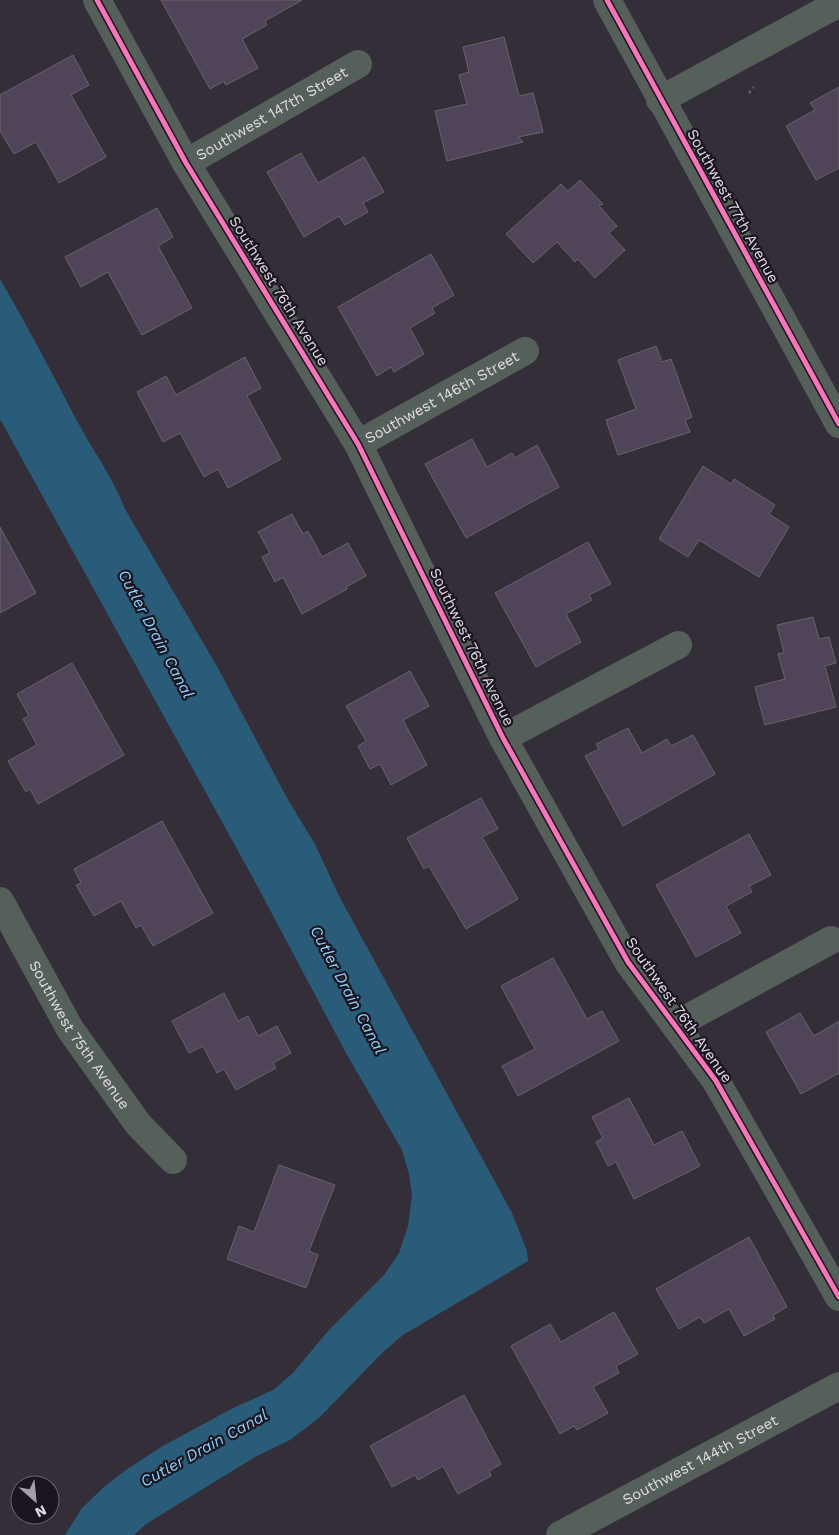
<svg xmlns="http://www.w3.org/2000/svg" width="839" height="1535" viewBox="0 0 839 1535" font-family="'Work Sans',sans-serif">
  <style>
    .water { fill: #285c79 }
    .building { fill: #504458; stroke: #68636c }
    .lines { fill: none; stroke-linecap: round; stroke-linejoin: round }
    .path { stroke: #5d6261; stroke-width: 3; stroke-dasharray: 2.5 4; stroke-linecap: butt }
    .minor { stroke: #56605a; stroke-width: 28 }
    .tertiary { stroke: #56605a; stroke-width: 28 }
    .cycleway-casing { stroke: #1a151e; stroke-width: 8 }
    .cycleway { stroke: #fb73b8; stroke-width: 5 }
    .labels { text-anchor: middle; dominant-baseline: central; stroke-width: 4.5; stroke-linejoin: round; paint-order: stroke }
    .street-label { font-size: 15px; fill: #e1dae7; stroke: #1a151e }
    .water-label { font-size: 16px; font-style: italic; fill: #87d1fc; stroke: #1a151e }
  </style>
  <rect width="100%" height="100%" fill="#342e39"/>
  <!-- water -->
  <path class="water" d="M0 279C27 325 52 373 77 421 93 451 113 477 125 509L218 668 287 798 316 846 338 894 512 1213 527 1251 528 1261 403 1335 383 1352 320 1417 290 1440 255 1457 146 1524 134 1535H65L82 1508 105 1486 126 1470 161 1447 233 1408 273 1390 293 1373 328 1331 384 1275 399 1253 408 1226 412 1195 409 1174 402 1150 346 1053 253 878 0 419Z"/>
  <!-- building -->
  <g class="building">
    <path d="M161 0H302L265 21 267 25 242 39 258 68 226 85 224 81 210 89Z"/>
    <path d="M504 37 519 96 533 93 543 132 518 137 523 142 447 161 435 111 467 104 459 75 469 72 463 47Z"/>
    <path d="M73 55 89 85 71 95 106 157 59 183 36 142 14 154 0 131V95Z"/>
    <path d="M839 87V168L816 180 786 126 815 110 810 103Z"/>
    <path d="M301 153 318 183 364 157 384 192 363 203 368 212 345 225 339 216 304 237 267 172Z"/>
    <path d="M580 180 603 204 599 206 617 226 609 233 625 250 595 278 578 259 575 262 557 242 533 263 506 234 561 184 568 191Z"/>
    <path d="M157 208 173 237 158 246 192 308 142 335 108 272 81 287 65 257Z"/>
    <path d="M431 254 454 295 432 308 435 313 410 328 424 354 394 372 391 367 377 376 338 307Z"/>
    <path d="M656 346 662 362 671 359 692 417 685 420 690 432 618 455 606 420 636 409 618 360Z"/>
    <path d="M245 357 261 388 247 396 281 459 228 488 218 469 204 477 180 433 163 442 137 392 166 376 176 395Z"/>
    <path d="M472 439 487 467 512 453 515 458 537 445 559 487 466 538 425 464Z"/>
    <path d="M703 466 731 484 734 479 775 505 769 514 789 527 759 577 699 540 688 557 659 539Z"/>
    <path d="M292 514 303 534 308 531 322 557 348 543 366 576 346 587 347 589 302 614 283 577 275 582 262 557 270 553 258 532Z"/>
    <path d="M0 527 36 593 0 613Z"/>
    <path d="M588 542 611 584 589 595 592 600 566 614 581 642 536 667 495 593Z"/>
    <path d="M813 617 819 639 829 637 836 663 825 666 836 707 765 725 755 687 785 679 778 654 784 653 777 625Z"/>
    <path d="M72 663 124 755 38 804 30 789 26 792 8 761 37 745 23 719 29 716 17 694Z"/>
    <path d="M410 671 429 706 403 720 427 765 391 785 380 764 370 769 358 746 366 741 346 706Z"/>
    <path d="M628 728 642 753 667 739 671 746 693 735 715 774 623 826 585 756 599 749 596 744Z"/>
    <path d="M481 798 498 829 482 837 518 899 466 929 429 866 424 869 407 838Z"/>
    <path d="M162 821 213 913 153 946 141 925 136 928 121 901 94 916 76 885 81 883 74 869Z"/>
    <path d="M749 834 771 875 749 886 752 892 726 906 741 933 696 957 656 885Z"/>
    <path d="M553 958 587 1019 602 1011 619 1041 518 1096 502 1066 535 1049 501 986Z"/>
    <path d="M224 993 238 1021 248 1016 258 1036 277 1026 291 1053 273 1063 276 1068 236 1090 224 1069 217 1073 203 1046 189 1053 172 1021Z"/>
    <path d="M800 1013 814 1036 839 1021V1073L801 1094 766 1032Z"/>
    <path d="M629 1098 654 1145 682 1131 700 1166 634 1199 616 1162 608 1166 596 1142 603 1138 592 1117Z"/>
    <path d="M279 1165 335 1185 309 1251 318 1255 306 1288 227 1259 239 1226 254 1232Z"/>
    <path d="M749 1237 787 1307 773 1315 775 1319 744 1336 729 1309 704 1323 700 1317 679 1329 656 1289Z"/>
    <path d="M614 1312 638 1354 616 1366 619 1373 593 1387 608 1413 577 1430 574 1426 560 1434 511 1346 550 1324 561 1342Z"/>
    <path d="M464 1395 501 1464 489 1471 491 1476 458 1494 443 1466 418 1480 415 1475 392 1487 370 1446Z"/>
  </g>
  <g class="lines">
    <!-- path -->
    <path class="path" d="M749 93 754 87"/>
    <!-- minor -->
    <g class="minor">
      <path d="M97 0 186 163 358 444 503 738 628 962 716 1081 839 1297"/>
      <path d="M660 100 839 3"/>
      <path id="s1" d="M186 163 358 64"/>
      <path id="s2" d="M358 444 525 351"/>
      <path d="M503 738 678 645"/>
      <path id="s3" d="M0 901 70 1029 138 1124 173 1160"/>
      <path d="M675 1025 831 940"/>
    </g>
    <!-- tertiary -->
    <g class="tertiary">
      <path d="M607 0 839 424"/>
      <path id="s4" d="M560 1535 839 1386"/>
    </g>
    <defs>
      <g id="cycleway">
        <path d="M97 0 186 163 358 444 503 738 628 962 716 1081 839 1297"/>
        <path d="M607 0 839 424"/>
      </g>
    </defs>
    <!-- cycleway casing -->
    <use href="#cycleway" class="cycleway-casing"/>
    <!-- cycleway -->
    <use href="#cycleway" class="cycleway"/>
  </g>
  <g class="labels">
    <!-- street labels -->
    <g class="street-label">
      <text stroke="none"><textPath href="#s1" startOffset="99">Southwest 147th Street</textPath></text>
      <text transform="translate(733 206) rotate(61)">Southwest 77th Avenue</text>
      <text transform="translate(279 291) rotate(58)">Southwest 76th Avenue</text>
      <text stroke="none"><textPath href="#s2" startOffset="96">Southwest 146th Street</textPath></text>
      <text transform="translate(472 647) rotate(64)">Southwest 76th Avenue</text>
      <text transform="translate(679 1010) rotate(55)">Southwest 76th Avenue</text>
      <text stroke="none"><textPath href="#s3" startOffset="156">Southwest 75th Avenue</textPath></text>
      <text stroke="none"><textPath href="#s4" startOffset="159">Southwest 144th Street</textPath></text>
    </g>
    <!-- water labels -->
    <g class="water-label">
      <text transform="translate(156 634) rotate(62)">Cutler Drain Canal</text>
      <text transform="translate(348 990) rotate(62)">Cutler Drain Canal</text>
      <text transform="translate(204 1448) rotate(-29)">Cutler Drain Canal</text>
    </g>
  </g>
  <!-- north arrow -->
  <g transform="translate(35 1500) rotate(153)"><circle r="24" fill="#1a151e" stroke="#6a646e"/>
  <path d="M0-4L9 19L0 12L-9 19Z" fill="#a49eaa"/>
  <text y="-8" font-size="14" font-weight="bold" text-anchor="middle" fill="#e1dae7">N</text>
  </g>
</svg>
